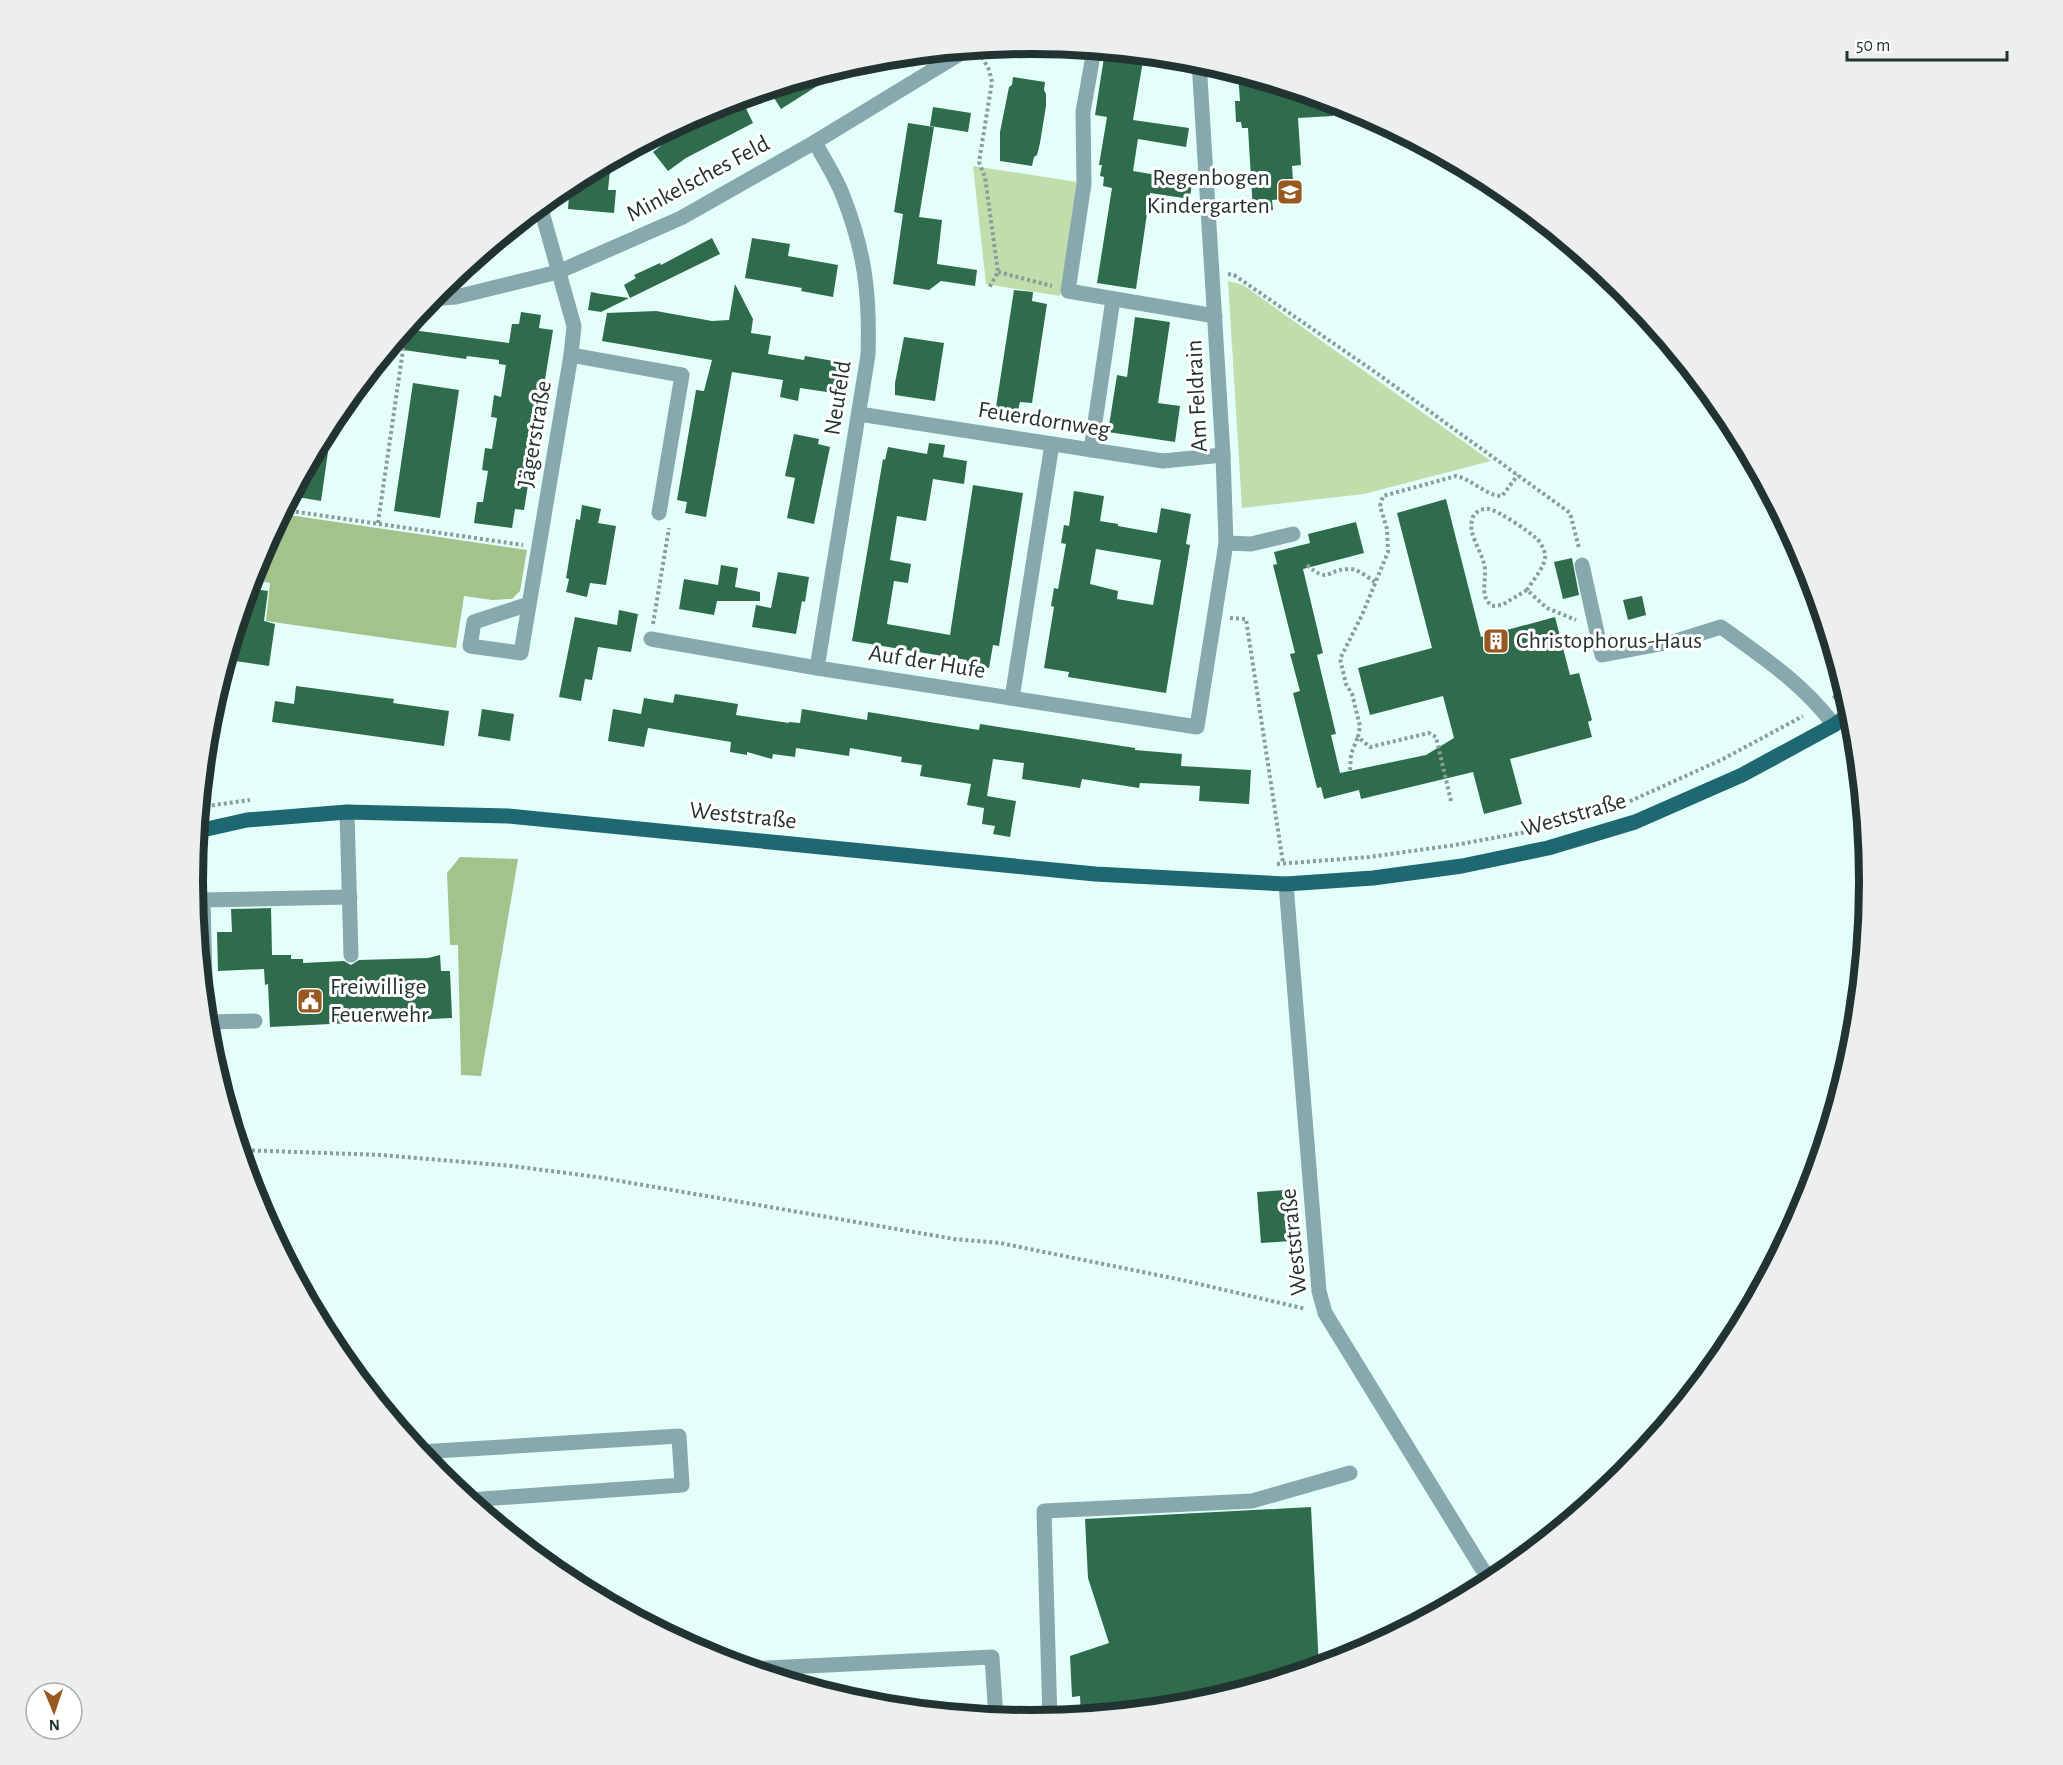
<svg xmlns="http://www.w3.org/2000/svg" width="2063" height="1765" viewBox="0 0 2063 1765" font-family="'Alegreya Sans',sans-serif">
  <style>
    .green { fill: #c0ddab }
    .forest { fill: #a2c38b }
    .building { fill: #2f6c4b; fill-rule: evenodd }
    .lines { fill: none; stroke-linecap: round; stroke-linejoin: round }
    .path { stroke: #879e99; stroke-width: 4; stroke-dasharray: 3 3; stroke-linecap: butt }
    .minor { stroke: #87a9ae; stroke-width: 15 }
    .major { stroke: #1d6871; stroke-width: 15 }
    .labels { text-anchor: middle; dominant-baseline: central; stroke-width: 6; stroke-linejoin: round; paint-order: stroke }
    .poi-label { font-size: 24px; fill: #223431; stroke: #fff; text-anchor: start }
    .street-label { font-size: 24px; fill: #223431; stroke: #fff }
    .rim { fill: none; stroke: #223431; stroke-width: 8 }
  </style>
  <rect width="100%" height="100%" fill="#e4fff9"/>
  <!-- green -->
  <g class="green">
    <path d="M973 166 1077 182 1060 296 986 284Z"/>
    <path d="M1228 281 1243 285 1491 461 1364 494 1242 508Z"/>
  </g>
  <!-- forest -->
  <g class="forest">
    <path d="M282 514 527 550 520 591 512 599 492 600 464 596 456 648 266 621 270 583 251 580 257 561Z"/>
    <path d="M460 857 518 859 481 1076 461 1075 458 945H450L447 873Z"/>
  </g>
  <!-- building -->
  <g class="building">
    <path d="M1105 51 1144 55 1133 120 1189 128 1186 147 1138 139 1133 171 1192 181 1190 199 1150 193 1136 289 1097 283 1112 188 1103 186 1104 177 1100 176 1102 165H1099L1107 117 1095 115Z"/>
    <path d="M831 71 833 76 781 109 769 90Z"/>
    <path d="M1238 73 1332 101 1333 116 1298 118 1301 165 1292 166 1294 198 1272 200 1273 210 1253 211 1248 128H1242L1241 122H1236L1235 101H1240Z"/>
    <path d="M1013 77 1045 82 1044 90 1046 94V106L1040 143 1037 155 1034 157 1032 166 1000 161V132L1009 87 1012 85Z"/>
    <path d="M741 98 753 123 686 158 668 171 653 152 684 128 682 125 725 103Z"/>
    <path d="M933 107 971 113 968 132 930 126Z"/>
    <path d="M908 123 934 127 919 217 942 220 937 264 977 270 975 286 941 281 929 290 893 284 903 214 894 212Z"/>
    <path d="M611 161 608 190H616L614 213 568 209 570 182Z"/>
    <path d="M712 238 720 254 630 298 624 285 636 278 634 275 660 263 661 265Z"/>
    <path d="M752 238 790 244 788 256 838 265 833 297 801 291 802 288 745 278Z"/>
    <path d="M735 284 753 319 751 333 771 336 768 354 804 360 805 356 845 363 840 394 800 388 798 401 780 397 783 380 732 372 706 517 685 513 687 502 677 500 696 390 704 391 712 360 602 341 607 313 656 311 712 321 729 320Z"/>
    <path d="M1014 290 1033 292 1032 301 1047 304 1032 403 1020 402 1018 410 996 407Z"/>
    <path d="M591 292 601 294 629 298 601 312 588 310Z"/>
    <path d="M521 312 541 315 539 328 553 330 524 510 515 509 512 528 474 523 477 502H483L488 471 482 470 485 448 492 449 497 418 491 417 494 395 501 397 506 365 499 364V360L467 356 466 359 390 348 405 329 509 343 512 324H519Z"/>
    <path d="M1135 317 1170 322 1158 403 1180 406 1175 442 1108 432 1117 375 1127 377Z"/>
    <path d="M904 337 944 343 935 401 895 395V383Z"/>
    <path d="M413 383 459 390 440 518 394 511Z"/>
    <path d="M330 423 332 424 321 501 291 496Z"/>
    <path d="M794 434 819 439 818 444 830 447 814 524 787 518 795 478 785 476Z"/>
    <path d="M929 443 945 445 943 457 967 461 964 484 933 479 926 521 897 516 890 560 911 564 908 583 894 581 887 624 950 635 973 485 1023 493 999 646 993 645 989 668 966 664 967 660 852 641 883 459 885 460 888 447 927 454Z"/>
    <path d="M1074 491 1104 496 1100 521 1118 524V526L1157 533 1161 508 1191 514 1186 544 1190 545 1166 693 1068 677 1069 672 1044 668 1054 607 1051 606 1054 588 1058 589 1066 544 1061 543 1064 525 1069 526ZM1096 549 1161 560 1153 605 1117 599 1118 591 1090 584Z"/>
    <path d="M1446 499 1481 637 1555 617 1570 675 1579 673 1592 720 1588 722 1592 737 1510 759 1522 804 1484 814 1473 772 1361 799 1359 790 1324 799 1321 787 1317 788 1293 693 1300 691 1290 654 1295 653 1273 565 1277 564 1274 552 1310 543 1308 534 1356 522 1364 553 1303 569 1323 653 1317 655 1336 734 1331 735 1340 773 1426 755 1454 738 1443 696 1370 715 1358 668 1432 648 1397 513Z"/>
    <path d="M582 505 601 509 598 523 616 526 606 585 590 583 587 597 566 592 569 579 566 578 576 519 580 520Z"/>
    <path d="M1572 558 1579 595 1563 599 1554 562Z"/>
    <path d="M721 565 738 568 735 587 760 592V601H717L714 615 679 609 684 579 718 585Z"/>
    <path d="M778 572 809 577 805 602 802 601 796 634 752 627 756 605 771 608Z"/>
    <path d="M248 588 268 591 264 621 275 624 269 666 235 661 243 605Z"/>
    <path d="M1642 596 1646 615 1628 620 1623 600Z"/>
    <path d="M619 610 638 614 631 652 598 647 592 680 585 679 581 701 559 697 575 617 617 625Z"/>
    <path d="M296 686 394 699 393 703 449 711 444 746 272 722 275 701 294 704Z"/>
    <path d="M675 694 738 704 736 715 789 723V722L800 723 802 709 867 720 868 712 979 730 980 724 1135 748V750L1182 754 1181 766 1251 770 1249 804 1199 801 1200 786 1140 783 1139 788 1082 779 1080 788 1022 779 1024 763 993 759 987 796 1016 801 1010 837 993 834 995 826 982 824 984 808 967 805 971 784 920 776 922 765 901 762 902 757 850 748 849 756 796 748 795 757 773 754 772 759 747 752V755L730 752 731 742 648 728 644 747 608 741 613 709 641 714 644 698 673 703Z"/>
    <path d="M482 709 514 714 510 741 478 736Z"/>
    <path d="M271 908 272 955H291V959H303V963L344 961 351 965 359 960 428 958 440 955 441 971H450L452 1018 270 1027 268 984 265 985 264 969 218 971 217 932H232L231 909Z"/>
    <path d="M1286 1190 1290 1241 1261 1243 1257 1192Z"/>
    <path d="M1311 1507 1319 1668 1195 1705 1081 1717 1080 1696 1072 1697 1070 1656 1109 1643 1088 1578 1085 1519Z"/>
  </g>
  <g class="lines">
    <!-- path -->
    <g class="path">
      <path d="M982 57 989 70 992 82 979 162 985 177 998 272 989 288"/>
      <path d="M998 272 1052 286"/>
      <path d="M1228 274 1234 275 1378 374 1570 513 1579 548"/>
      <path d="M284 510 523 545"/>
      <path d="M378 523 406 329"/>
      <path d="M1307 565C1329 584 1326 570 1348 569 1357 568 1367 577 1375 582"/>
      <path d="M1527 590C1532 581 1547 565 1545 554 1544 549 1540 541 1536 538 1528 531 1499 511 1489 509 1481 508 1473 513 1472 520 1468 534 1481 550 1484 564 1488 579 1478 595 1492 606L1502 605 1527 590 1547 608 1576 620"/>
      <path d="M1230 618 1246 619 1283 863"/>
      <path d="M653 624 669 528"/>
      <path d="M1567 641 1578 637 1579 635"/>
      <path d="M1833 698 1846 690"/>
      <path d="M1350 770 1351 754 1358 737"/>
      <path d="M1451 801 1436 737 1429 733 1370 747 1358 737 1360 726 1352 694 1346 684 1340 659 1362 615 1388 552 1387 529 1380 506 1383 496 1456 476C1472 479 1486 496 1502 496L1518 475"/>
      <path d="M200 807 250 800"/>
      <path d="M1544 828 1626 803 1723 759 1803 716"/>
      <path d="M1277 864 1369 857 1455 845 1537 830"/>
      <path d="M240 1150 382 1155 512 1166 597 1177 954 1239 1000 1243 1182 1280 1306 1309"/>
    </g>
    <!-- minor -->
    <g class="minor">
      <path d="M1094 50 1083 112 1084 184 1068 291 1215 316"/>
      <path d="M815 142C824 160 836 177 843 196 865 252 870 294 868 355L817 668"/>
      <path d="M430 299 456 297 558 272 681 218 815 142 966 50"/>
      <path d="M571 355 682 375 659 513"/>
      <path d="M859 414 1163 461 1223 455"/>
      <path d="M1091 450 1113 299"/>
      <path d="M1226 543 1251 544 1293 534"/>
      <path d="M1582 565 1602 655 1676 641 1721 627C1763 657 1802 683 1834 725"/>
      <path d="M529 604 474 622 470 646 521 653 571 355 574 326 540 205"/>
      <path d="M651 639 817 668 1197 727 1226 543 1223 455 1199 61"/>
      <path d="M1012 698 1052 444"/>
      <path d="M347 812 351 955"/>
      <path d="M1286 884 1319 1291 1325 1313 1481 1567 1493 1583"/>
      <path d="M206 1016 203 900 350 897"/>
      <path d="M206 1022 255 1021"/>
      <path d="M419 1452 679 1436 682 1485 467 1500"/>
      <path d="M748 1669 992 1657 996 1718"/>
      <path d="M1050 1720 1044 1511 1252 1501 1350 1473"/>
    </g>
    <!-- major -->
    <path class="major" d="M198 831 247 820 347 812 508 816 1095 874 1286 884 1373 878 1462 866 1548 848 1635 822 1742 775 1834 725 1852 712"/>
  </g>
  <!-- icons -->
  <defs>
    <symbol id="school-square" viewBox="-11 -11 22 22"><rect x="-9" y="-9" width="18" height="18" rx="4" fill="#985921" stroke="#fff"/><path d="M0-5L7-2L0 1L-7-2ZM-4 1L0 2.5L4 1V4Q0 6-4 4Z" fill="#fff"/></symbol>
    <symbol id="building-square" viewBox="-11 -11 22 22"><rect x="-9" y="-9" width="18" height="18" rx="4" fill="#985921" stroke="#fff"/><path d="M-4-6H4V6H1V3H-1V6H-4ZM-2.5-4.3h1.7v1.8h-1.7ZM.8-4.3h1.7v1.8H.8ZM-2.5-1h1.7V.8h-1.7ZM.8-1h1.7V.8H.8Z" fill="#fff"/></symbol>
    <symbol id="civic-square" viewBox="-11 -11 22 22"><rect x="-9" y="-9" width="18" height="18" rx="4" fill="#985921" stroke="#fff"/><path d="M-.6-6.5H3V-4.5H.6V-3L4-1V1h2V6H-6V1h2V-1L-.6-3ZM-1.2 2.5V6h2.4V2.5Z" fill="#fff"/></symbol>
  </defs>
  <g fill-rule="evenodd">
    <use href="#school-square" x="1275" y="177" width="30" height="30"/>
    <use href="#building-square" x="1481" y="626" width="30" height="30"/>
    <use href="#civic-square" x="295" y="986" width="30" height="30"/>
  </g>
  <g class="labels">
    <!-- poi labels -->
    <g class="poi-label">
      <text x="1270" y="178" text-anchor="end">Regenbogen<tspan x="1270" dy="28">Kindergarten</tspan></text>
      <text x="1516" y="641">Christophorus-Haus</text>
      <text x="330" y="987">Freiwillige<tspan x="330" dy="28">Feuerwehr</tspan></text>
    </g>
    <!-- street labels -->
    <g class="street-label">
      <text transform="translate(698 179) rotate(-28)">Minkelsches Feld</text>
      <text transform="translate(1197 396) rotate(-93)">Am Feldrain</text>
      <text transform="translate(838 398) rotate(-81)">Neufeld</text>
      <text transform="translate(1044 420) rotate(9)">Feuerdornweg</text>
      <text transform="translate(535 434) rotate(-80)">Jägerstraße</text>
      <text transform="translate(927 662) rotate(9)">Auf der Hufe</text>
      <text transform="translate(1574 815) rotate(-16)">Weststraße</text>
      <text transform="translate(743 816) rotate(6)">Weststraße</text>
      <text transform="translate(1294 1242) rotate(-96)">Weststraße</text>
    </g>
  </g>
  <!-- crop -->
  <path d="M0 0H2063V1765H0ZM203 882a828 828 0 1 1 1656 0a828 828 0 1 1-1656 0Z" fill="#edefef" fill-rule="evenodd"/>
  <path class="rim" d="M203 882a828 828 0 1 1 1656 0a828 828 0 1 1-1656 0Z"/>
  <!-- north arrow -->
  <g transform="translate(54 1711) rotate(178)"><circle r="28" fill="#ffffff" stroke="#a7aead" stroke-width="1.5"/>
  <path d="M0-4.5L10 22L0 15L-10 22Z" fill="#985921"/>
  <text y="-9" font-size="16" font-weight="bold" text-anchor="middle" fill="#223431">N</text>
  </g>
  <!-- scale -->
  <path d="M1847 51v9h160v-9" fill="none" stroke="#223431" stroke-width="3"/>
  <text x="1856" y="51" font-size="18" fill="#223431" stroke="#ffffff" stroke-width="4.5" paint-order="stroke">50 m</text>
</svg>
